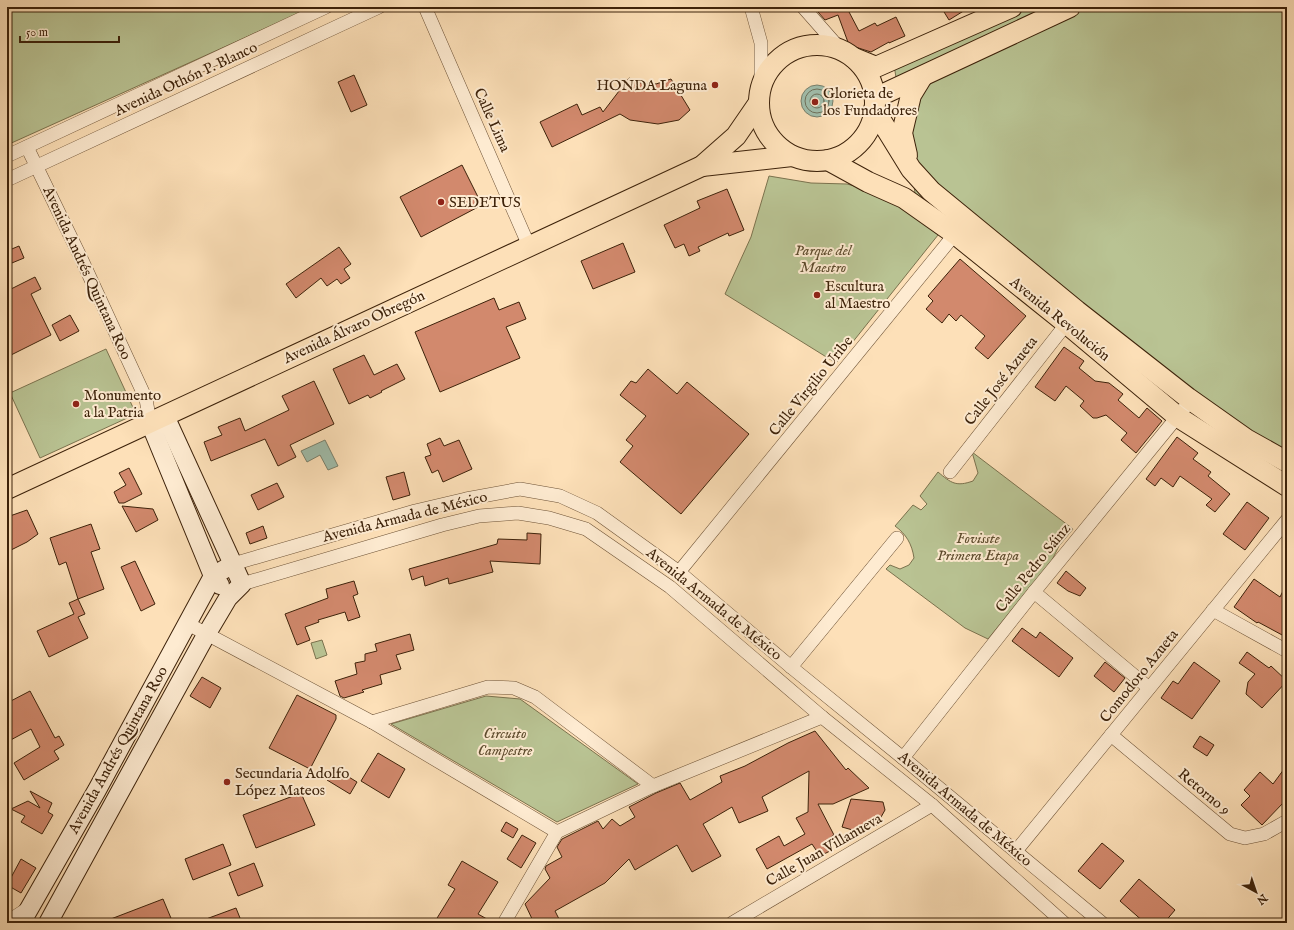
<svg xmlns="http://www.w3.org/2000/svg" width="1294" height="930" viewBox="0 0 1294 930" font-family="'IM FELL English',serif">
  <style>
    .green { fill: #b9c393; stroke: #7b724e }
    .water { fill: #a0bdab; stroke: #787f6b }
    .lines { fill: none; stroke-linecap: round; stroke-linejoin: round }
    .shore { stroke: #6e705a; stroke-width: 1 }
    .building { fill: #d2896d; stroke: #3d220a }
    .minor-casing { stroke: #6d5236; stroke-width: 14 }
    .secondary-casing { stroke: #3d220a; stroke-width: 20 }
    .primary-casing { stroke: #3d220a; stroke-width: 22 }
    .minor { stroke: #feebd1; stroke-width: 13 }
    .secondary { stroke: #feebd1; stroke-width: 18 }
    .primary { stroke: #fde0b8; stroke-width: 20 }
    .poi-dot { fill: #8f2418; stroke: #feebd1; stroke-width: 1.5 }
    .labels { text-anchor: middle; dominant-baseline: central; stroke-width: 4; stroke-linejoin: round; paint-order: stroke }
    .street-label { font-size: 15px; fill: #3d220a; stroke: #feebd1 }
    .poi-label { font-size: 15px; fill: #3d220a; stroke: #feebd1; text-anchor: start }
    .park-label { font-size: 15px; font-style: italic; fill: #5c4a2c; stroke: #feebd1 }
  </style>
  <rect width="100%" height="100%" fill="#fde0b8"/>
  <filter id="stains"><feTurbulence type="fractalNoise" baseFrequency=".005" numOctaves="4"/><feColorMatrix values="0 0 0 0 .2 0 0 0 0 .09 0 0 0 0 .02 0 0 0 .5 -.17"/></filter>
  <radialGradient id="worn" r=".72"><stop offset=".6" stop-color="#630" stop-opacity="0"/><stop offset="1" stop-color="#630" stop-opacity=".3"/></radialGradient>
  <!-- green -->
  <g class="green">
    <path d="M7 7H313L7 145Z"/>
    <path d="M988 7H1287V483L1216 446 942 230 836 363 725 294 751 237 769 176 811 183 847 184 891 196 918 211 892 53Z"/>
    <path d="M106 349 136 414 40 458 10 393Z"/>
    <path d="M972 452 1073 529 1059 546 1052 560 988 639 965 628 886 569 890 565 900 569 909 565 914 558C912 544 906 534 895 526L913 505 921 510 927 504 920 496 938 472C951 483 956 487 973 481L978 473Z"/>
    <path d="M322 640 327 655 316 659 311 643Z"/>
    <path d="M486 696 520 699 638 784 557 822 391 724Z"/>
  </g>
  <!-- water -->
  <g class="water">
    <circle cx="817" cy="101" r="16"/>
    <path d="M325 440 338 466 328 470 320 455 307 462 301 451Z"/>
  </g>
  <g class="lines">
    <!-- shore -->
    <g class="shore">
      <circle cx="817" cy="101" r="12"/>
      <circle cx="817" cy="101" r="7"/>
    </g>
  </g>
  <!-- building -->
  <g class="building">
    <path d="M825 7H856L848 10 859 31 875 23 877 26 896 17 905 36 889 43V42L871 52 849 45 838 15 825 20 818 12 817 10Z"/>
    <path d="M941 7H970L949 20Z"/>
    <path d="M354 75 367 105 351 112 338 82Z"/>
    <path d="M629 78 641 83 656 84 671 79 690 110 679 120 658 124 630 120 620 114 552 147 540 122 577 104 582 115 600 107 603 112Z"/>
    <path d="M462 165 482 205 421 237 400 197Z"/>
    <path d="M727 189 744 230 729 236 728 233 698 247 700 251 689 256 684 244 675 248 664 225 700 208 697 201Z"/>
    <path d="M623 243 635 272 593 289 581 261Z"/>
    <path d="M19 246 24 258 7 265V251Z"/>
    <path d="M339 247 351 264 344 269 350 278 341 284 337 279 327 286 321 278 296 298 286 284Z"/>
    <path d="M960 259 1026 316 988 359 975 348 985 336 961 315 956 321 949 314 942 323 926 309 933 301 928 296Z"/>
    <path d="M35 277 41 289 31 294 51 335 7 357V291Z"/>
    <path d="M494 298 499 310 519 302 526 319 506 327 520 358 440 392 415 332Z"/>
    <path d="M70 315 79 331 60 341 52 325Z"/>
    <path d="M1064 347 1084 361 1079 368 1095 381 1109 383 1123 394 1118 400 1139 418 1147 408 1162 421 1136 453 1121 440 1127 433 1106 415 1097 418H1093L1080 406 1084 401 1066 386 1055 401 1035 387Z"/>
    <path d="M364 355 374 375 397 364 405 379 381 391 382 392 370 398 368 395 349 404 333 369Z"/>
    <path d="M648 369 677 394 687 382 749 434 681 514 620 462 633 446 626 440 646 416 620 395 631 381 636 383Z"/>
    <path d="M314 381 334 424 290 445 296 457 278 466 265 439 211 461 204 442 222 435 218 427 240 418 245 431 289 410 282 396Z"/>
    <path d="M1177 437 1198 453 1193 459 1211 472 1208 476 1230 494 1215 512 1206 505 1212 499 1180 476 1173 487 1161 478 1155 486 1146 479Z"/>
    <path d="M440 438 444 446 459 440 472 469 443 482 438 470 432 473 425 457 431 455 427 444Z"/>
    <path d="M129 468 142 494 124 503H119L114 492 126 485 119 473Z"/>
    <path d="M404 472 410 495 393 500 386 477Z"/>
    <path d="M277 483 284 497 258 510 251 495Z"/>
    <path d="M1247 502 1269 518 1245 550 1223 534Z"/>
    <path d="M122 506 153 509 158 520 136 532Z"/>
    <path d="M27 510 38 534 27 542 7 552V517Z"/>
    <path d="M91 524 100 549 91 552 104 589 78 599 66 562 59 565 50 538Z"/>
    <path d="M263 526 267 538 250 544 246 533Z"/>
    <path d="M527 533 541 534 540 564 490 561 493 572 449 584 448 578 425 586 423 576 412 580 409 569 497 544 498 539 527 540Z"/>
    <path d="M135 561 155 604 141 611 121 567Z"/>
    <path d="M1066 571 1086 588 1080 596 1068 591 1057 583Z"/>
    <path d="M1254 579 1280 597 1287 583V630L1284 636 1258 622 1257 623 1234 607Z"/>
    <path d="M354 581 358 594 353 596 360 617 348 621 345 612 318 620 319 622 305 627 310 640 297 645 285 614 328 598 326 589Z"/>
    <path d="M78 599 85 614 78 617 88 638 49 657 37 631 74 614 69 603Z"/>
    <path d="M1022 628 1036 638 1040 632 1073 658 1059 677 1012 641Z"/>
    <path d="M410 634 414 650 396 655 401 669 380 675 382 684 362 690 364 692 344 698 340 696 335 681 357 674 355 663 365 661V654L377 651 375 644Z"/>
    <path d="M1247 652 1269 668 1271 666 1287 681 1262 708 1246 694 1248 682 1255 674 1239 663Z"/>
    <path d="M1105 662 1125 678 1114 692 1094 676Z"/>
    <path d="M1194 662 1220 681 1192 719 1161 698 1173 681 1178 684Z"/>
    <path d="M202 677 221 688 210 708 190 696Z"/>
    <path d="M30 691 55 738 59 736 64 745 54 751 59 759 24 780 14 763 40 747 31 729 7 742V703Z"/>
    <path d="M297 695 336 715V719L310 769 269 748Z"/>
    <path d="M815 731 846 770 848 768 869 788 833 804H818L834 835 827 840 832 850 820 856 812 844 767 869 756 849 779 836 784 846 805 834 796 818 808 812 809 771 762 797 768 811 739 823 732 807 703 824 721 856 692 872 677 845 635 870 629 859 605 883 555 911 561 923H534L525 904 550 878 545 869 546 866 562 857 557 847 562 839 598 821 603 829 612 819 620 826 635 817 629 807 656 793 680 783 690 800 722 782 720 776 745 766 788 743Z"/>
    <path d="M1200 736 1214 745 1207 756 1193 747Z"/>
    <path d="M378 753 405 769 389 798 361 781Z"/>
    <path d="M1287 765V790L1284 788 1283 803 1262 825 1241 805 1250 796 1244 790 1260 772 1273 784Z"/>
    <path d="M334 768 357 782 350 794 327 780Z"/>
    <path d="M30 791 52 803 48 812 53 815 42 834 21 822 25 816 11 809 28 801 40 808Z"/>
    <path d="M301 793 315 825 256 848 243 815Z"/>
    <path d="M851 799 883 802 885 810 876 826H869L863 833 842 827Z"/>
    <path d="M506 822 518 829 513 838 501 831Z"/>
    <path d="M522 835 536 843 521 868 507 859Z"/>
    <path d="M1102 843 1124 861 1100 889 1078 871Z"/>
    <path d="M223 844 231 865 193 880 185 859Z"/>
    <path d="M21 859 36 868 21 893 7 885Z"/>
    <path d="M462 861 498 882 478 914 494 923H434L455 889 448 885Z"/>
    <path d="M254 863 263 886 238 896 229 873Z"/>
    <path d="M1139 879 1175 910 1164 923H1145L1120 901Z"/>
    <path d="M163 899 173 923H103V922Z"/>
    <path d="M236 908 242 923H199L198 922Z"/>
  </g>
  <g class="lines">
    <defs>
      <g id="minor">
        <path d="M425 7 529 246"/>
        <path d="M751 7 761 43V85"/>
        <path d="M803 7 840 49"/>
        <path d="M27 147 81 258 146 399 150 423"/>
        <path d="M7 156 326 7"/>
        <path d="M7 180 379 7"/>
        <path d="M950 472 1071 318"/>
        <path d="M233 564 415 511 466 499 520 489 560 496 597 513 679 572 791 667 903 758 1102 923"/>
        <path d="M679 572 959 229"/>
        <path d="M242 584 442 525 479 516 518 513 549 518 586 529 670 587 822 717 932 805 1064 923"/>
        <path d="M1034 592 1149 688"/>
        <path d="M1213 610 1287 651"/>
        <path d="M188 624 372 722 557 832"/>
        <path d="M791 667 897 538"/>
        <path d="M372 722 488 687 514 688 535 697 653 786"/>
        <path d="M1111 735 1230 834 1245 838 1264 834 1287 821"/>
        <path d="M903 758 1034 592 1191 400"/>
        <path d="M1016 851 1287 520"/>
        <path d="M7 922 27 909"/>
        <path d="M504 923 557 832 653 786 822 717"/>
        <path d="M732 923 932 805"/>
      </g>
      <g id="secondary">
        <path d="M150 423 213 576 220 585"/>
        <path d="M21 923 97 790 213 576 233 564"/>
        <path d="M48 923 206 635 228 598 242 584 165 416"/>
      </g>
      <g id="primary">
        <circle cx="817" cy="103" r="58"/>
        <path d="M854 58 876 67 1012 7"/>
        <path d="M875 98 1070 7"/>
        <path d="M874 109 911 169 931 191 1077 311 1188 398 1246 439 1287 462"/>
        <path d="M907 155 902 133 911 95 922 77"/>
        <path d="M828 160 868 182 904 198 955 234 1067 324 1178 417 1287 486"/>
        <path d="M702 166 792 156"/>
        <path d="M7 489 702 166 736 136 758 104"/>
      </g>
    </defs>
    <!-- minor casing -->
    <use href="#minor" class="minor-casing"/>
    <!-- secondary casing -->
    <use href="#secondary" class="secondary-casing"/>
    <!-- primary casing -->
    <use href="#primary" class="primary-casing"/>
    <!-- minor -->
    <use href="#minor" class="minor"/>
    <!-- secondary -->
    <use href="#secondary" class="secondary"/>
    <!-- primary -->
    <use href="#primary" class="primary"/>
  </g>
  <!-- markers -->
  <g class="poi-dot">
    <circle cx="715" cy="85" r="4"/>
    <circle cx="815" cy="102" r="4"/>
    <circle cx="441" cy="202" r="4"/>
    <circle cx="817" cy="295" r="4"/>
    <circle cx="76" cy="404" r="4"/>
    <circle cx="227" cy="782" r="4"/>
  </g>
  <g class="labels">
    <!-- street labels -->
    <g class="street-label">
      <text transform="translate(186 79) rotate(-25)">Avenida Othón P. Blanco</text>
      <text transform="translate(492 120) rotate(66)">Calle Lima</text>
      <text transform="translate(87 273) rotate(65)">Avenida Andrés Quintana Roo</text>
      <text transform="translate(1060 319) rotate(39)">Avenida Revolución</text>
      <text transform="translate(354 327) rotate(-25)">Avenida Álvaro Obregón</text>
      <text transform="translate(1001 381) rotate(-52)">Calle José Azueta</text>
      <text transform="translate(811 386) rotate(-51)">Calle Virgilio Uribe</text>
      <text transform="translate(405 517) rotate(-14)">Avenida Armada de México</text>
      <text transform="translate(1033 568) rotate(-51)">Calle Pedro Sáinz</text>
      <text transform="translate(714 604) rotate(39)">Avenida Armada de México</text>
      <text transform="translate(1139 676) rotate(-51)">Comodoro Azueta</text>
      <text transform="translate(118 750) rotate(-61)">Avenida Andrés Quintana Roo</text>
      <text transform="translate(1204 792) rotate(40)">Retorno 9</text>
      <text transform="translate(965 809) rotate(40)">Avenida Armada de México</text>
      <text transform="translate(824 850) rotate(-30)">Calle Juan Villanueva</text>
    </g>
    <!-- poi labels -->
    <g class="poi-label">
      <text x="707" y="85" text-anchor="end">HONDA Laguna</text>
      <text x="823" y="93">Glorieta de<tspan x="823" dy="17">los Fundadores</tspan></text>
      <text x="449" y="202">SEDETUS</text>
      <text x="825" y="286">Escultura<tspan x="825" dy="17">al Maestro</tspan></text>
      <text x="84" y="395">Monumento<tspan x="84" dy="17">a la Patria</tspan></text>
      <text x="235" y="773">Secundaria Adolfo<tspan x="235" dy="17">López Mateos</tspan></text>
    </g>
    <!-- park labels -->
    <g class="park-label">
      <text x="823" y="250">Parque del<tspan x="823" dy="17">Maestro</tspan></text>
      <text x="978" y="538">Fovisste<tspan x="978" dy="17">Primera Etapa</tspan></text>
      <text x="505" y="733">Circuito<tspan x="505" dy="17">Campestre</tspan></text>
    </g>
  </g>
  <!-- margin -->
  <rect width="1294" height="930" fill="none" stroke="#fde0b8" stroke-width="24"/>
  <rect x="8" y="8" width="1278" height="914" fill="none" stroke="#3d220a" stroke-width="2"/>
  <rect x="12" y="12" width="1270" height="906" fill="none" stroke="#3d220a"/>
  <!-- north arrow -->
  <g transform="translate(1256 892) rotate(140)" stroke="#feebd1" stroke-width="3" paint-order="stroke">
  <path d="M0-3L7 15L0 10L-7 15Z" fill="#3d220a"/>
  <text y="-6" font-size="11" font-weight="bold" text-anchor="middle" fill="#3d220a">N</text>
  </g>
  <!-- scale -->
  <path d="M20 36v6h99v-6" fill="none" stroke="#3d220a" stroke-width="2"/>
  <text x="26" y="36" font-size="12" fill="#3d220a" stroke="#feebd1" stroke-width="3" paint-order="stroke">50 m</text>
  <rect width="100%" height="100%" filter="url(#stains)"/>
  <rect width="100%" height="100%" fill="url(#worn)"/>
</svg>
